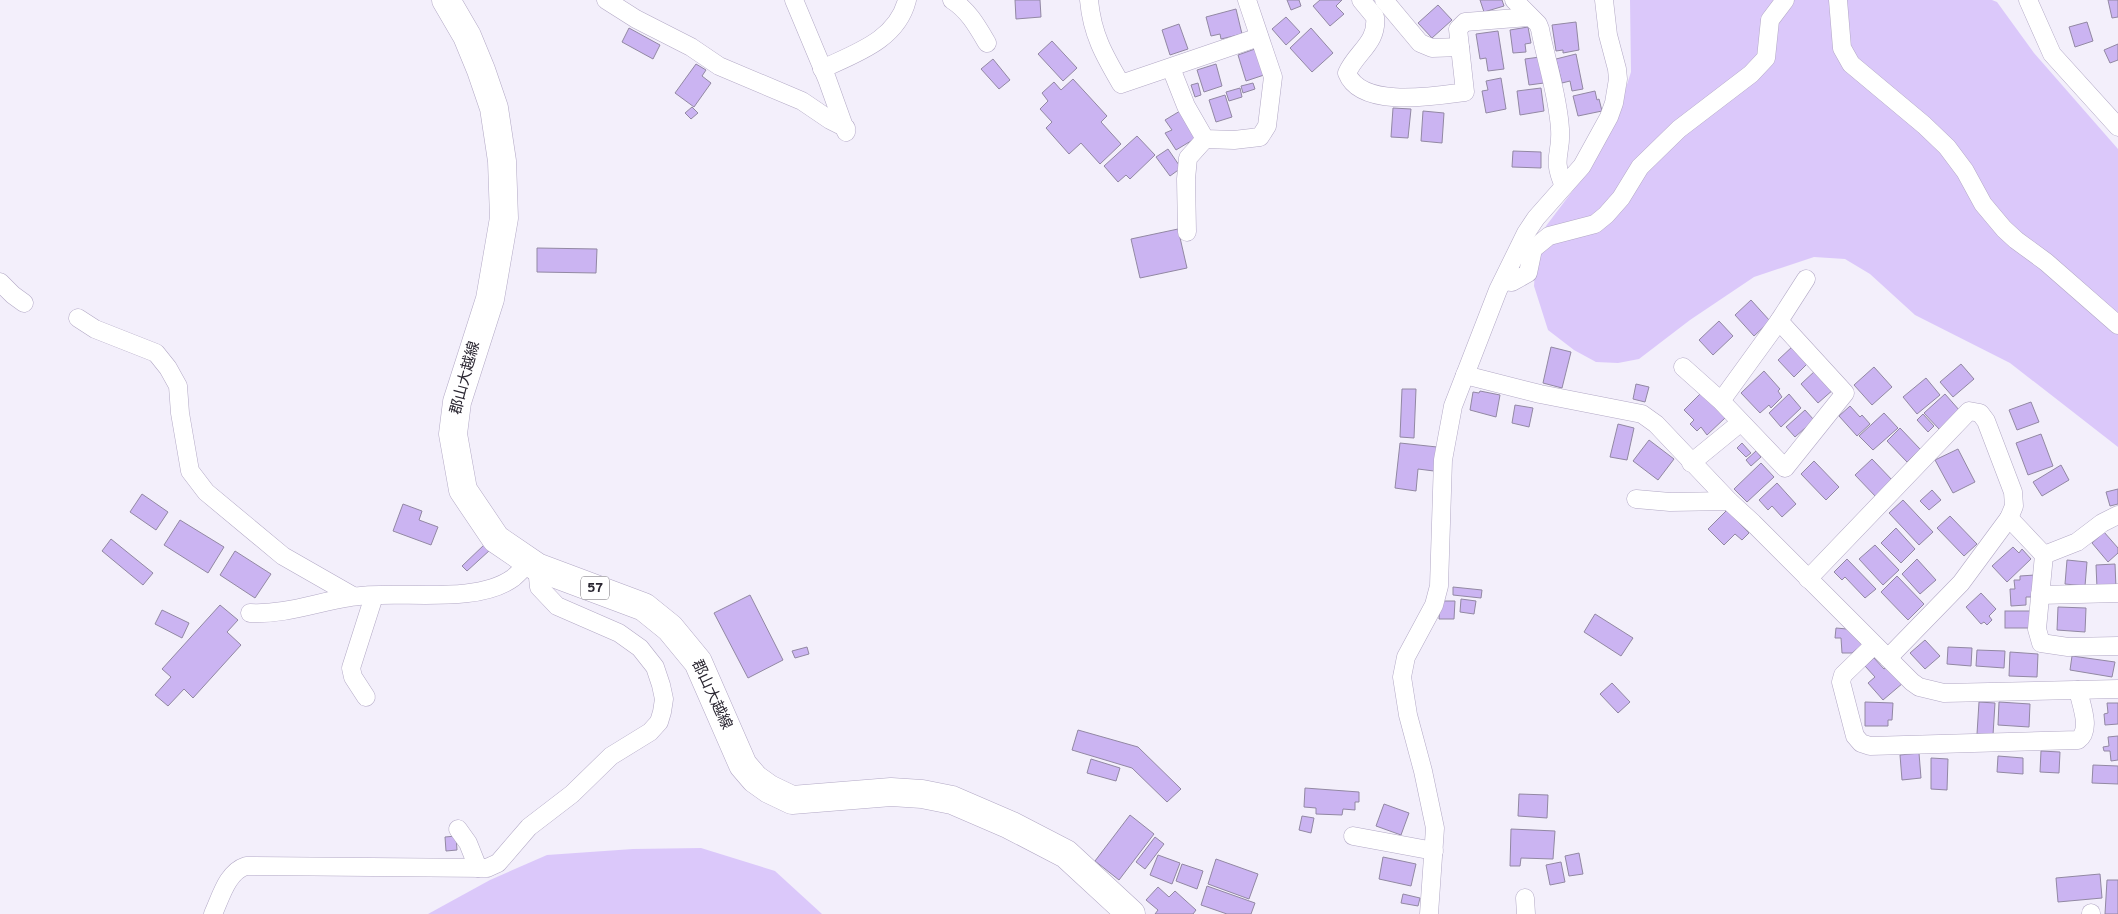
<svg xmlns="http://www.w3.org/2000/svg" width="2118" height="914" viewBox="0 0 2118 914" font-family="Overpass,'Noto Sans JP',sans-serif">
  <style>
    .green { fill: #dbc8fa }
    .building { fill: #cbb4f2; stroke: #9288a3 }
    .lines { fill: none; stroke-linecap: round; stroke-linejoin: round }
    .street-casing { stroke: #b2a8c5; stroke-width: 19 }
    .primary-casing { stroke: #b2a8c5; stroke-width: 29 }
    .street { stroke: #fff; stroke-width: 18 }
    .primary { stroke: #fff; stroke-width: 28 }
    .labels { text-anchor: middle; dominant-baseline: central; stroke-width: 4; stroke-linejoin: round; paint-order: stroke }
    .shield { fill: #fff; stroke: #6a676f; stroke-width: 1 }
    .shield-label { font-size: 14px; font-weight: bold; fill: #2a2631 }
    .street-label { font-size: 15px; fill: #2a2631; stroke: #fff }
  </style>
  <rect width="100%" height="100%" fill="#f3effb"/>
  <!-- green -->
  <g class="green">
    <path d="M1630 0H1992L1997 2 2034 53 2118 149V447L2010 363 1915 315 1870 274 1845 259 1814 257 1754 277 1690 320 1639 359 1618 363 1596 362 1574 350 1548 330 1534 286 1536 256 1546 226 1590 168 1620 106 1631 72Z"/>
    <path d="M701 848 775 871 822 914H428L490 880 547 855 633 849Z"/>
  </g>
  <!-- building -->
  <g class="building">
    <path d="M1015 0H1040L1041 17 1016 19Z"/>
    <path d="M1287 0H1299L1301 6 1291 10Z"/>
    <path d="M1320 0H1342L1336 6 1344 14 1330 26 1313 6Z"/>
    <path d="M1480 0H1502L1504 6 1484 12Z"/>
    <path d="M2108 0H2118V17L2112 18Z"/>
    <path d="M1438 5 1452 20 1432 38 1418 23Z"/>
    <path d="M1236 9 1242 34 1221 39 1220 34 1211 36 1206 17Z"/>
    <path d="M1286 17 1300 32 1286 45 1272 29Z"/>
    <path d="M1576 22 1579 50 1563 53V50L1556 51 1552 25Z"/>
    <path d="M2087 22 2093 41 2075 47 2069 27Z"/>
    <path d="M1179 24 1188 49 1170 55 1162 30Z"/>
    <path d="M1528 27 1531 43 1525 44 1526 52 1513 53 1510 30Z"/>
    <path d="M629 28 660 45 653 59 622 42Z"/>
    <path d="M1311 28 1333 53 1312 72 1290 48Z"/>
    <path d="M1498 31 1504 69 1488 71 1486 58 1480 59 1476 34Z"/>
    <path d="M1052 41 1077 68 1063 81 1038 54Z"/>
    <path d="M2118 44V60L2110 63 2104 50Z"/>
    <path d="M1255 49 1264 75 1246 81 1238 55Z"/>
    <path d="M1576 54 1583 89 1572 91 1570 81 1562 83 1556 59Z"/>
    <path d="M1540 57 1544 83 1529 85 1525 59Z"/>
    <path d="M993 59 1010 80 999 89 981 69Z"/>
    <path d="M696 64 706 70 702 76 711 83 694 107 675 93Z"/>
    <path d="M1216 64 1222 86 1204 92 1197 70Z"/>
    <path d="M1501 78 1506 109 1486 113 1482 91 1488 90 1486 81Z"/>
    <path d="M1073 79 1107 116 1101 122 1121 144 1100 164 1081 143 1069 154 1046 128 1052 122 1040 109 1048 101 1042 93 1054 82 1061 90Z"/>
    <path d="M1198 83 1201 95 1195 97 1191 85Z"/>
    <path d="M1253 83 1255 89 1243 93 1241 86Z"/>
    <path d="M1240 88 1242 97 1229 101 1226 92Z"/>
    <path d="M1541 88 1544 111 1520 115 1517 91Z"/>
    <path d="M1595 91 1597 100 1599 99 1602 111 1578 116 1573 96Z"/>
    <path d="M1225 95 1232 117 1216 122 1209 100Z"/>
    <path d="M692 107 698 113 691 119 685 113Z"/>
    <path d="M1393 108 1411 109 1408 138 1391 137Z"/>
    <path d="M1180 111 1196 138 1176 150 1165 133 1172 130 1165 120Z"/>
    <path d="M1423 111 1444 113 1442 143 1421 141Z"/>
    <path d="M1137 136 1155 155 1130 179 1126 175 1118 182 1104 166Z"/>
    <path d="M1168 149 1181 168 1170 176 1156 157Z"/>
    <path d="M1513 151 1541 152V168L1512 167Z"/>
    <path d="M1178 229 1187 268 1140 278 1131 239Z"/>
    <path d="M537 248 597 249 596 273 537 272Z"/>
    <path d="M1751 300 1770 321 1754 336 1735 315Z"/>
    <path d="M1719 321 1733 336 1713 355 1699 340Z"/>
    <path d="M1793 346 1809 362 1794 377 1778 360Z"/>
    <path d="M1551 347 1571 352 1562 388 1543 383Z"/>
    <path d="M1961 364 1974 379 1953 397 1940 382Z"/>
    <path d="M1874 367 1892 387 1872 405 1854 385Z"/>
    <path d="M1816 370 1834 389 1818 403 1801 384Z"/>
    <path d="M1764 371 1780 389 1778 391 1782 397 1771 408 1769 405 1760 413 1741 393Z"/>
    <path d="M1926 378 1940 395 1917 414 1903 397Z"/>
    <path d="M1636 384 1649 387 1645 402 1633 399Z"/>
    <path d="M1402 389H1416L1414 438 1400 437Z"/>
    <path d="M1480 391 1500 395 1496 417 1470 410 1473 392 1479 393Z"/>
    <path d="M1701 393 1725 418 1707 435 1701 427 1697 431 1690 424 1694 420 1684 410Z"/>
    <path d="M1789 394 1801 408 1781 427 1769 413Z"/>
    <path d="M1945 394 1960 411 1939 429 1924 413Z"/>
    <path d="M2031 402 2039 422 2017 430 2009 410Z"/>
    <path d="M1515 405 1533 408 1529 427 1512 423Z"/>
    <path d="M1850 406 1860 417 1862 415 1870 424 1857 436 1839 416Z"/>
    <path d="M1805 410 1814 420 1795 437 1786 427Z"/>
    <path d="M1884 413 1898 428 1873 450 1859 436Z"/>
    <path d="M1923 414 1934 426 1928 432 1917 420Z"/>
    <path d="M1618 424 1634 428 1627 460 1610 457Z"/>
    <path d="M1900 428 1920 449 1907 462 1887 441Z"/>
    <path d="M2041 434 2053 466 2028 475 2016 443Z"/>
    <path d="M1649 440 1674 459 1658 480 1633 461Z"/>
    <path d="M1400 443 1437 447 1434 471 1418 469 1416 491 1395 488Z"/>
    <path d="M1742 443 1751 453 1746 457 1737 448Z"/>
    <path d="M1958 449 1975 482 1953 493 1935 460Z"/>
    <path d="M1756 451 1761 457 1751 466 1746 460Z"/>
    <path d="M1872 459 1894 482 1877 498 1855 475Z"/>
    <path d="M1814 461 1839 487 1826 500 1801 474Z"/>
    <path d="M1761 463 1774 477 1747 502 1734 489Z"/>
    <path d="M2061 465 2069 480 2042 496 2033 482Z"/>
    <path d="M1777 483 1796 504 1782 517 1772 506 1768 510 1759 500Z"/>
    <path d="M2118 489V504L2110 506 2106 492Z"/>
    <path d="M1932 490 1941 500 1929 510 1920 501Z"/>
    <path d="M142 494 168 512 156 530 130 512Z"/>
    <path d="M1903 500 1933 532 1919 545 1889 513Z"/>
    <path d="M403 504 422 511 419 520 438 527 431 545 393 531Z"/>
    <path d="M1727 510 1749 533 1742 540 1735 534 1724 545 1708 529Z"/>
    <path d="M1950 516 1977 544 1964 556 1937 528Z"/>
    <path d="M180 520 224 547 208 573 164 545Z"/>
    <path d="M1896 528 1915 549 1901 563 1881 543Z"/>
    <path d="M2104 532 2118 548V553L2108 562 2092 543Z"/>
    <path d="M111 539 153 573 143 585 102 551Z"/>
    <path d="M485 544 490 550 467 571 462 566Z"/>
    <path d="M1875 545 1899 570 1883 585 1859 559Z"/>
    <path d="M2013 547 2019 553 2022 549 2031 559 2007 582 1992 566Z"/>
    <path d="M235 551 271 574 255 598 220 575Z"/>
    <path d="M1847 559 1876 589 1865 598 1845 577 1842 580 1834 572Z"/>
    <path d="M1917 559 1936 580 1920 594 1902 574Z"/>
    <path d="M2067 560 2087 562 2085 586 2065 584Z"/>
    <path d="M2115 564 2116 588H2097L2096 565Z"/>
    <path d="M2035 575 2036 597H2026V605L2011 606 2010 589H2015L2014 580H2020V576Z"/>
    <path d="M1897 576 1924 604 1908 620 1881 592Z"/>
    <path d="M1453 587 1482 590 1481 598 1453 595Z"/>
    <path d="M1981 593 1996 609 1989 616 1992 620 1987 625 1984 622 1981 624 1966 607Z"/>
    <path d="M750 595 783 660 748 678 714 613Z"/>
    <path d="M1461 599 1476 601 1474 614 1460 612Z"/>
    <path d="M1440 601H1455L1454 619H1439Z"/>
    <path d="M220 605 238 620 227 632 241 645 193 698 184 689 168 706 155 695 171 677 162 669Z"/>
    <path d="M2058 607 2086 608 2085 632 2057 630Z"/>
    <path d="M162 610 189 623 182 638 155 624Z"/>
    <rect x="2005" y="611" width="26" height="17"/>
    <path d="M1595 614 1633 638 1621 656 1584 632Z"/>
    <path d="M1836 628 1847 629 1862 645 1852 653H1842L1841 638H1835Z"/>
    <path d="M1925 640 1940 656 1925 669 1910 653Z"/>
    <path d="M807 647 809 654 795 658 792 651Z"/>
    <path d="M1948 647 1972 648 1971 666 1947 664Z"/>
    <path d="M1977 650 2005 651 2004 668 1976 666Z"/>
    <path d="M2010 652 2038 654 2037 677 2009 676Z"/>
    <path d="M2072 656 2115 662 2112 677 2070 670Z"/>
    <path d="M1874 658 1884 669 1888 666 1903 683 1883 700 1868 683 1875 677 1865 666Z"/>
    <path d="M1612 683 1630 702 1618 713 1600 694Z"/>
    <path d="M1865 702 1893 703 1892 720H1888V726H1865Z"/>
    <path d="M1979 702 1995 703 1993 735 1977 734Z"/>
    <path d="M1999 702 2030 704 2029 727 1998 725Z"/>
    <path d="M2107 703H2118V724L2105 725 2104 714 2108 713Z"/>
    <path d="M1078 730 1138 747 1181 789 1167 802 1132 768 1072 750Z"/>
    <path d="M2118 736V760L2111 761 2110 751H2104L2103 747 2109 746 2108 737Z"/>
    <path d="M2041 751 2060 752 2059 773 2040 772Z"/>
    <path d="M1919 753 1921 778 1902 780 1900 755Z"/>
    <path d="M1998 756 2023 758V774L1997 772Z"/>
    <path d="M1931 758 1948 759 1947 790 1931 789Z"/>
    <path d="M1091 759 1120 768 1116 781 1087 773Z"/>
    <path d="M2093 765 2118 766V784L2092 783Z"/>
    <path d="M1305 788 1359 792V802H1355V810L1343 809 1342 815 1316 814V808L1304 807Z"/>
    <path d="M1519 794 1548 795 1547 818 1518 816Z"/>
    <path d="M1384 804 1409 813 1401 835 1376 826Z"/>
    <path d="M1130 815 1154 834 1119 880 1095 861Z"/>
    <path d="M1302 816 1314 818 1311 833 1299 830Z"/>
    <path d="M1511 829 1555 831 1553 859 1521 858 1520 866H1510Z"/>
    <path d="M456 836 457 850 446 851 445 837Z"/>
    <path d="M1155 837 1164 844 1145 869 1136 862Z"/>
    <path d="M1579 853 1583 874 1569 876 1565 856Z"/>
    <path d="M1158 855 1180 863 1172 884 1150 875Z"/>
    <path d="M1383 857 1416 864 1411 886 1379 879Z"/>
    <path d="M1216 859 1258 874 1249 899 1208 884Z"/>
    <path d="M1561 862 1565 882 1550 885 1546 865Z"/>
    <path d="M1182 864 1203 871 1197 889 1176 881Z"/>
    <path d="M2100 874 2102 898 2058 902 2056 878Z"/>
    <path d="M2107 880H2118V914H2105Z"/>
    <path d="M1207 886 1255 903 1251 914H1227L1201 905Z"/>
    <path d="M1158 887 1169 897 1175 891 1196 910 1193 914H1155L1158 910 1146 900Z"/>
    <path d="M1403 894 1420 898 1418 906 1401 903Z"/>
  </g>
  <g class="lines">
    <defs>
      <g id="street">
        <path d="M606 0 636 19 691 47 719 66 802 101 830 120 846 128"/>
        <path d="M794 0 827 79 846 132"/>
        <path d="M952 0C968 10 977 26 987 43"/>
        <path d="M1089 0C1092 34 1104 55 1121 84L1259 37"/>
        <path d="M1361 0 1375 17C1378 43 1356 52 1347 73 1361 109 1435 96 1465 92L1458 29 1465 22 1530 17"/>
        <path d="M1384 0 1420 43 1432 48 1460 47"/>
        <path d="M1514 0 1538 24 1540 29C1546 61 1558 95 1560 129 1562 155 1551 157 1564 186"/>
        <path d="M1838 0 1842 48 1851 64 1924 125 1947 147 1965 171 1983 204 2004 229 2016 240 2046 262 2118 325"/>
        <path d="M2028 0 2052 54 2118 127"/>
        <path d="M1171 68 1186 106 1205 139 1234 140 1260 137 1267 126 1273 77 1247 0"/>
        <path d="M822 69C856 53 897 40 907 0"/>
        <path d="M1187 232 1186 179 1188 158 1205 139"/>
        <path d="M1503 281 1512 282 1528 273 1533 249 1549 236 1595 224 1606 215 1621 198 1640 167 1679 129 1751 74 1766 58 1770 20 1785 0"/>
        <path d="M0 282 13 295 24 303"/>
        <path d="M78 318 95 329 156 353 168 368 178 386 180 413 190 471 206 492 283 556 353 596"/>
        <path d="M1779 321 1806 279"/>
        <path d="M1683 367 1721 401 1785 468 1845 393 1779 321 1721 401"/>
        <path d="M1465 375 1540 394 1642 414 1656 424 1729 501 1753 523 1912 682 1919 687 1944 693 2118 689"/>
        <path d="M1691 463 1740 423"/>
        <path d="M1636 499 1670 502 1729 501"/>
        <path d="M2044 555 2077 542 2102 523 2118 515"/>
        <path d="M1808 579 1969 411 1980 413 1986 421 2013 492 2014 506 2009 518"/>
        <path d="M2040 595 2118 593"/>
        <path d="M250 613C285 615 317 602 351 597 397 589 474 606 513 578 519 573 524 567 530 562"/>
        <path d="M1874 645 1843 675 1841 682 1855 736 1861 743 1870 746 2078 740C2092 730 2081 705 2078 690"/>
        <path d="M1888 658 1961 583 2009 518 2044 555 2037 629 2041 643 2068 647 2118 646"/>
        <path d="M366 697 353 677 351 668 374 596"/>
        <path d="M458 829 468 843 478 868"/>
        <path d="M1353 836 1434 851"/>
        <path d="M1525 898 1526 914"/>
        <path d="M213 914C221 897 227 872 246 866L487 868 498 863 529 827 572 794 611 756 650 732 659 722 662 712 664 699 661 685 655 667 640 648 619 633 557 606 539 587 537 567"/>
        <path d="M1429 914 1435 828 1423 771 1408 715 1402 677 1406 657 1434 605 1439 586 1443 460 1453 406 1498 290 1526 233 1536 218 1582 166 1609 117 1614 103 1618 79 1617 69 1608 35 1604 0"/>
        <path d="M2091 914V913"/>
      </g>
      <path id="primary" d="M446 0 467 36 481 70 494 108 502 161 504 218 490 299 457 402 453 434 463 490 496 539 537 567 644 607 670 628 698 662 743 765 755 779 769 789 792 800 891 792 922 794 952 800 1010 825 1066 854 1131 914"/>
    </defs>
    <!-- street casing -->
    <use href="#street" class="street-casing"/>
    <!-- primary casing -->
    <use href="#primary" class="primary-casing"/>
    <!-- street -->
    <use href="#street" class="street"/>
    <!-- primary -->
    <use href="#primary" class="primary"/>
  </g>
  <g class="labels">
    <!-- shield labels -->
    <rect class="shield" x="581" y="576.5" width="28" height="23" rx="4"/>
    <g class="shield-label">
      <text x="595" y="588">57</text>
    </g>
    <!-- street labels -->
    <g class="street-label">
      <text transform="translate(466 378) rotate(-75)">郡山大越線</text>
      <text transform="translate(711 695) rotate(65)">郡山大越線</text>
    </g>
  </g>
</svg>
